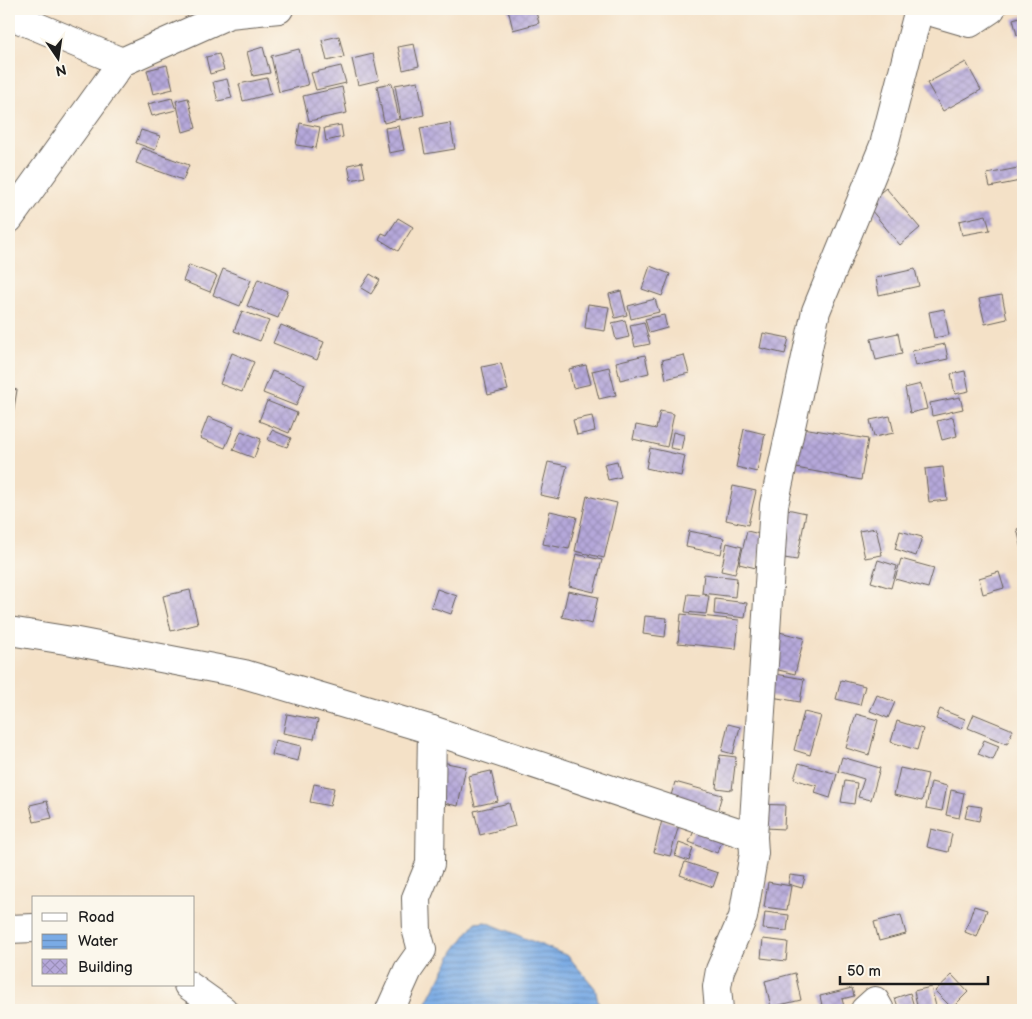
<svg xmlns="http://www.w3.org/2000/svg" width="1032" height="1019" viewBox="0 0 1032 1019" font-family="'Balsamiq Sans',sans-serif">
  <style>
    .water { fill: url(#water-rules); stroke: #4b6480 }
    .building { fill: url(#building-cross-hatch) }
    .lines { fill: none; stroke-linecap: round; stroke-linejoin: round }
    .minor-casing { stroke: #686158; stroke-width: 30 }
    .minor { stroke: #fff; stroke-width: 28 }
  </style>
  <defs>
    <pattern id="water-rules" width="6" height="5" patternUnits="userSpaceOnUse" patternTransform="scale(1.25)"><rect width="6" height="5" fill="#7aabe5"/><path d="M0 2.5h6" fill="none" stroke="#638ab9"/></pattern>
    <pattern id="building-cross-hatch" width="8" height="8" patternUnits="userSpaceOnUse" patternTransform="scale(1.25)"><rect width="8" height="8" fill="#b5a8da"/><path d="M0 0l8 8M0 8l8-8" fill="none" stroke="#9b90ba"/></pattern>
  </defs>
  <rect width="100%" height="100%" fill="#fbf7ec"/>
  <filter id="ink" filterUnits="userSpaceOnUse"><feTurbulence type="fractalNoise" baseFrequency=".02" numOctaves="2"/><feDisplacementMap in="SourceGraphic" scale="10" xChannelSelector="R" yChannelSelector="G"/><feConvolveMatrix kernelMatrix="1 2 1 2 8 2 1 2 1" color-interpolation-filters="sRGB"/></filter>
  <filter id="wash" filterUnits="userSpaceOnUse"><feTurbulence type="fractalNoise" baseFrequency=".0096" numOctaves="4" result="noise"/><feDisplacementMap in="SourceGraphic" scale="20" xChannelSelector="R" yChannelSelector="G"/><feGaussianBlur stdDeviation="1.12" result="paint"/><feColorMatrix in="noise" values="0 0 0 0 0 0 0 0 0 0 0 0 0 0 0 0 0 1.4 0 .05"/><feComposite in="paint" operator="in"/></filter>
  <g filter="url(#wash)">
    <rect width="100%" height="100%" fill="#f4e1c7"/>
    <!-- water -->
    <path class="water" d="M486 922 568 956 595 988 600 1010H423L454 951 475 923Z"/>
    <g id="blocks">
      <!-- building -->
      <g class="building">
        <path d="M508 9H535L539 23 513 30Z"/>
        <path d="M1023 16V33L1017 35 1013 19Z"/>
        <path d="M339 36 344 57 327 61 322 40Z"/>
        <path d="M414 44 419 66 403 70 398 47Z"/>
        <path d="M263 47 270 73 253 76 247 52Z"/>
        <path d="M299 49 308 85 279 92 271 56Z"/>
        <path d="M219 54 224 70 210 74 206 57Z"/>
        <path d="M373 54 379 80 358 85 352 59Z"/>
        <path d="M966 62 981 90 943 111 927 83Z"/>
        <path d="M167 65 173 89 153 94 147 70Z"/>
        <path d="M341 66 346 83 316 90 311 73Z"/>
        <path d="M267 78 271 94 243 101 239 84Z"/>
        <path d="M227 79 232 98 218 101 213 82Z"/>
        <path d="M418 81 424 115 401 120 395 85Z"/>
        <path d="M392 83 399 119 384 123 377 86Z"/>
        <path d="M342 87 347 113 309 121 303 96Z"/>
        <path d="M172 98 176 110 152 116 148 104Z"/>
        <path d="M188 98 196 128 183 132 176 101Z"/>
        <path d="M300 123 320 127 316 148 296 145Z"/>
        <path d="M450 123 455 149 425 154 420 128Z"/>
        <path d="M341 125 343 137 326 141 324 128Z"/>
        <path d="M399 126 404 150 389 153 385 128Z"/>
        <path d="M141 130 160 136 155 150 136 143Z"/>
        <path d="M142 148 189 165 183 180 136 163Z"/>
        <path d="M362 162 365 177 351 180 348 165Z"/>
        <path d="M1018 168 1020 181 990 187 987 174Z"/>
        <path d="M886 188 920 228 900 245 866 204Z"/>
        <path d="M986 215 990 230 962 235 959 221Z"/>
        <path d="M398 218 413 227 398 251 379 239 382 233 387 235Z"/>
        <path d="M189 265 217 276 210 292 183 281Z"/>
        <path d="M650 266 670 274 662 296 642 289Z"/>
        <path d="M223 269 251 280 240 306 213 295Z"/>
        <path d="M915 269 919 286 879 295 876 278Z"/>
        <path d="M370 274 380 280 371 294 361 288Z"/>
        <path d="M258 279 288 291 278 318 247 306Z"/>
        <path d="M621 291 627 315 615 318 609 294Z"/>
        <path d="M1002 295 1007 319 985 324 979 299Z"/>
        <path d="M655 299 659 312 631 319 628 306Z"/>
        <path d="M588 304 609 307 605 331 585 328Z"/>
        <path d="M944 309 949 335 934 338 929 312Z"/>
        <path d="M242 311 269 321 260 341 234 331Z"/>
        <path d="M664 315 667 328 649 333 645 319Z"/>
        <path d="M625 320 629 337 616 340 612 323Z"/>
        <path d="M644 322 650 344 635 347 630 325Z"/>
        <path d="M281 325 324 342 317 360 273 343Z"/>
        <path d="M763 333 789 338 785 354 760 348Z"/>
        <path d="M898 333 902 354 876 360 871 339Z"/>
        <path d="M945 344 948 359 915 366 912 351Z"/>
        <path d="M232 353 254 362 242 392 220 384Z"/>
        <path d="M645 355 649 373 620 380 616 362Z"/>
        <path d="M684 355 689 373 666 379 662 360Z"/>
        <path d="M501 363 508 390 488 395 482 367Z"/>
        <path d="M586 365 591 384 573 388 569 369Z"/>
        <path d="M609 367 616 395 599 399 592 371Z"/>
        <path d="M272 371 305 384 296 406 263 393Z"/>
        <path d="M965 371 969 391 955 394 951 374Z"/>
        <path d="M921 384 927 409 910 413 905 388Z"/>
        <path d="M9 388 17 390 12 420H9Z"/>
        <path d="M960 397 963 409 932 416 930 403Z"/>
        <path d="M267 401 297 413 289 433 259 421Z"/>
        <path d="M660 411 674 414 667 447 633 439 636 425 656 429Z"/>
        <path d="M592 416 595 431 577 435 573 420Z"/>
        <path d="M890 416 894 433 874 437 870 420Z"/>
        <path d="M208 417 234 427 225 448 200 438Z"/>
        <path d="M953 417 957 436 942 440 937 421Z"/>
        <path d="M803 428 868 439 861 480 796 468Z"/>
        <path d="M744 429 765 434 757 472 736 467Z"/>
        <path d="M272 430 291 438 287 447 268 440Z"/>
        <path d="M241 431 261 439 254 458 233 450Z"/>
        <path d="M673 432 684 435 681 450 670 448Z"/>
        <path d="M650 448 685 456 681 476 646 468Z"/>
        <path d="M617 461 621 477 608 480 604 464Z"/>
        <path d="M548 462 567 466 559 499 540 495Z"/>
        <path d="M943 467 947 500 929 502 925 469Z"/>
        <path d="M733 486 756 491 748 525 726 520Z"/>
        <path d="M587 496 617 503 604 558 575 551Z"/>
        <path d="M787 509 806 513 797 560 778 557Z"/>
        <path d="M550 511 577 517 569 549 543 544Z"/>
        <path d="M1023 527V553L1017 529Z"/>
        <path d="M876 528 882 555 865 558 859 531Z"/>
        <path d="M689 531 724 538 721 554 686 547Z"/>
        <path d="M747 531 764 535 756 568 739 564Z"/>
        <path d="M900 531 922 537 916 556 895 549Z"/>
        <path d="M727 543 742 547 735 574 721 571Z"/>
        <path d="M576 554 602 560 594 592 569 586Z"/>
        <path d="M901 559 934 568 928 588 895 579Z"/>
        <path d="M878 560 897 566 891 588 871 582Z"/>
        <path d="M999 572 1004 588 983 594 979 578Z"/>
        <path d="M704 574 737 578 735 597 702 593Z"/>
        <path d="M437 589 457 596 451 614 431 607Z"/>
        <path d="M190 590 198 624 171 631 163 596Z"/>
        <path d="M568 591 598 597 592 624 562 617Z"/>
        <path d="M688 594 709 596 706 614 685 612Z"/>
        <path d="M715 599 747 603 745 618 714 614Z"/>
        <path d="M681 614 739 620 736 649 678 643Z"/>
        <path d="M645 616 667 618 665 637 643 634Z"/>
        <path d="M771 630 804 638 795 674 762 666Z"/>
        <path d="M770 673 804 679 800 702 766 696Z"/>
        <path d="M841 680 865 686 860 705 836 699Z"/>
        <path d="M877 695 895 702 888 718 870 711Z"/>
        <path d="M940 709 965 719 961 729 936 719Z"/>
        <path d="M804 712 821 716 810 755 794 750Z"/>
        <path d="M287 714 318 720 314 739 283 733Z"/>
        <path d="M856 714 878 720 869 755 846 748Z"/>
        <path d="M974 714 1013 730 1007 744 968 728Z"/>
        <path d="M897 721 923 729 917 750 891 742Z"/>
        <path d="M728 724 740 727 733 754 722 751Z"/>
        <path d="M275 740 301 746 298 761 272 755Z"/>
        <path d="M984 740 999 746 993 760 978 754Z"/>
        <path d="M720 755 736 757 732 790 716 788Z"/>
        <path d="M842 757 880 768 871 800 858 797 864 779 838 771Z"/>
        <path d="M442 762 466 767 458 806 434 801Z"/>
        <path d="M799 763 837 774 830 798 815 793 817 786 794 779Z"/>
        <path d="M900 768 928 774 922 801 894 795Z"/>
        <path d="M491 771 498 801 475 806 468 776Z"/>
        <path d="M845 781 857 783 854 804 841 802Z"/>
        <path d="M675 782 722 795 717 812 670 799Z"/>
        <path d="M931 782 947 786 942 811 926 808Z"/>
        <path d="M314 784 334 788 330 806 310 802Z"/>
        <path d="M951 790 964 793 959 818 946 815Z"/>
        <path d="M47 801 52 818 34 822 30 805Z"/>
        <path d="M509 803 515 826 480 835 474 811Z"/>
        <path d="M750 804 785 805 784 829 748 827Z"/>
        <path d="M968 805 982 807 979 821 965 818Z"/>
        <path d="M662 820 679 825 670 856 654 852Z"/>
        <path d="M931 829 952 834 948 852 927 847Z"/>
        <path d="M694 831 722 842 717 853 689 842Z"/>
        <path d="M679 843 693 848 689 861 675 856Z"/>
        <path d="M685 862 718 873 713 887 680 875Z"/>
        <path d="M790 875 805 877 802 888 788 884Z"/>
        <path d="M768 882 791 886 787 910 764 907Z"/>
        <path d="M974 906 987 910 977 937 965 932Z"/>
        <path d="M765 912 789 915 787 931 763 929Z"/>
        <path d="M901 915 906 934 879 941 874 922Z"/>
        <path d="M763 939 788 942 786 961 761 958Z"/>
        <path d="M795 973 801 1000 771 1007 765 981Z"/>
        <path d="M952 975 968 992 952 1008 935 991Z"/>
        <path d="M931 987 937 1010H918L914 991Z"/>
        <path d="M852 988 854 996 842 999 845 1010H823L820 996Z"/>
        <path d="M910 993 915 1010H899L895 998Z"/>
      </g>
    </g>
  </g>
  <g filter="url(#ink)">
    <use href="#blocks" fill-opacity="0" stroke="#686158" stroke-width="1"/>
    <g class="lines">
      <defs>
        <g id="minor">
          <path d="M922 9 970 23 991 9"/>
          <path d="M9 15 122 62"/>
          <path d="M9 219 122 62 229 14 279 9"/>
          <path d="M9 631 72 641 244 674 432 730 753 837"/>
          <path d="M9 929 34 928"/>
          <path d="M188 985 223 1010"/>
          <path d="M390 1010 408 970 422 950 417 932 416 898 430 864 432 730"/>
          <path d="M719 1010 717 987 720 970 743 917 754 853 753 837 774 505 816 311 884 145 919 9"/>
          <path d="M865 1010 875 1001 880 1010"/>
        </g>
      </defs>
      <!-- minor casing -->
      <use href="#minor" class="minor-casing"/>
      <!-- minor -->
      <use href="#minor" class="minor"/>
    </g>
  </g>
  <!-- margin -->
  <rect width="1032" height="1019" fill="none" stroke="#fbf7ec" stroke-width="30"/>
  <!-- legend -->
  <rect x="32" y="896" width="162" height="90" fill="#fbf7ec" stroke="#a29f99"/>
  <rect x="42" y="913" width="25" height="8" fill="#ffffff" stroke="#a29f99"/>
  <text x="78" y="922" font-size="15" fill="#1c1c1c">Road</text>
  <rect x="42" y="934" width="25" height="15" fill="url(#water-rules)" stroke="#a29f99"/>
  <text x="78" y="946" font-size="15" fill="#1c1c1c">Water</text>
  <rect x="42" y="959" width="25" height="15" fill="url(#building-cross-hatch)" stroke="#a29f99"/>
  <text x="78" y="972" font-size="15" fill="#1c1c1c">Building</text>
  <!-- north arrow -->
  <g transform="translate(58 58) rotate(167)" stroke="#fbf7ec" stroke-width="4" paint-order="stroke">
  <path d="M0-4L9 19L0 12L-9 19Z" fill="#1c1c1c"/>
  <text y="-8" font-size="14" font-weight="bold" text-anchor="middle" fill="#1c1c1c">N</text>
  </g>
  <!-- scale -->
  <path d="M840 976v8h148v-8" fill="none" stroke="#1c1c1c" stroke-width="2.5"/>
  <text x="847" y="976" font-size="15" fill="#1c1c1c" stroke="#fbf7ec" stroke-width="4" paint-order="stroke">50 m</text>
</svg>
